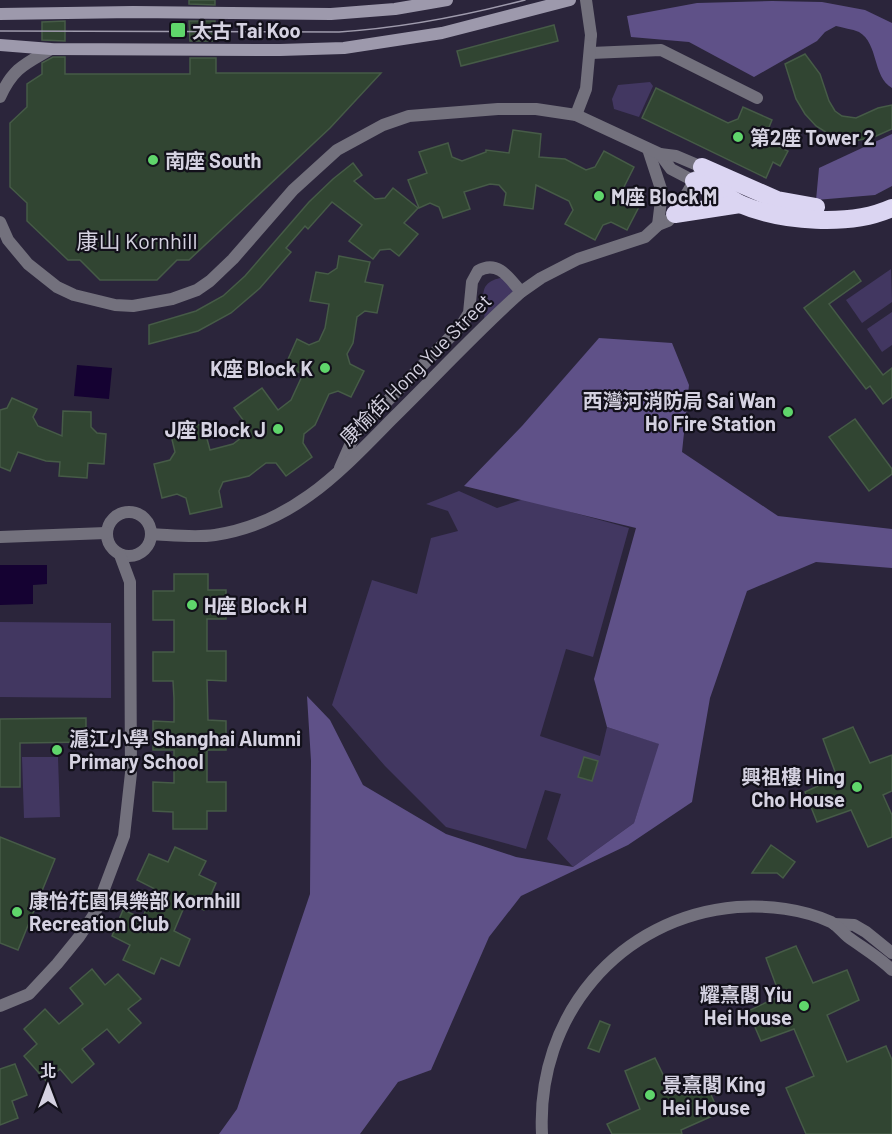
<svg xmlns="http://www.w3.org/2000/svg" width="892" height="1134" viewBox="0 0 892 1134" font-family="Barlow,'Noto Sans TC',sans-serif">
  <style>
    .green { fill: #423761 }
    .forest { fill: #5f5188 }
    .water { fill: #150232 }
    .building { fill: #314532; stroke: #465b47; stroke-width: 1.5 }
    .lines { fill: none; stroke-linecap: round; stroke-linejoin: round }
    .minor { stroke: #73717d; stroke-width: 12 }
    .tertiary { stroke: #73717d; stroke-width: 12 }
    .secondary { stroke: #9d99ac; stroke-width: 12 }
    .motorway { stroke: #dbd5f2; stroke-width: 18 }
    .tram { stroke: #9f9bad; stroke-width: 1.5 }
    .tertiary-bridge { stroke: #73717d; stroke-width: 12 }
    .poi-dot { fill: #5fd56b; stroke: #12101a; stroke-width: 2 }
    .labels { text-anchor: middle; dominant-baseline: central; stroke-width: 4.5; stroke-linejoin: round; paint-order: stroke }
    .poi-label { font-size: 20px; font-weight: bold; fill: #d5d2e1; stroke: #12101a; text-anchor: start }
    .street-label { font-size: 20px; fill: #d5d2e1; stroke: #12101a }
    .quarter-label { font-size: 22px; fill: #d5d2e1; stroke: #12101a }
  </style>
  <rect width="100%" height="100%" fill="#2b253b"/>
  <!-- green -->
  <g class="green">
    <path d="M650 82 653 86 639 117 614 109 612 99 618 85Z"/>
    <path d="M891 269 892 302 862 323 846 300Z"/>
    <path d="M500 278H506L519 288 484 319C487 302 474 284 500 278Z"/>
    <path d="M892 312V345L882 352 867 329Z"/>
    <path d="M459 491 497 508 524 499 629 528 593 657 566 649 540 736 600 756 607 727 660 744 634 823 573 867 547 839 561 794 545 790 526 849 446 827 385 766 332 705 372 580 417 594 431 538 458 531 448 511 426 504Z"/>
    <path d="M0 622 111 623V698L0 697Z"/>
    <path d="M22 757H58L60 817 24 818Z"/>
  </g>
  <!-- forest -->
  <g class="forest">
    <path d="M772 1 822 2 865 10 892 23V88C872 76 879 44 859 32 852 29 843 28 836 26L825 32 817 41 754 77 689 42 631 37 627 16 697 3Z"/>
    <path d="M892 134V186L875 195 816 200 819 168Z"/>
    <path d="M599 338 672 343 689 385 682 452 778 516 892 529V568L816 562 747 591 710 698 692 802 628 845 521 896 489 937 431 1070 398 1082 360 1134H219L237 1109 310 894 311 761 307 696 330 720 363 785 446 834 516 857 573 867 634 823 659 744 607 727 594 679 636 528 464 486 522 426Z"/>
  </g>
  <!-- water -->
  <g class="water">
    <path d="M77 365 112 368 109 399 74 396Z"/>
    <path d="M0 565H47V584L33 585V604L0 605Z"/>
  </g>
  <!-- building -->
  <g class="building">
    <path d="M189 0H215V5L189 4Z"/>
    <path d="M65 21V41L42 40V22Z"/>
    <path d="M189 21H215V41H190Z"/>
    <path d="M554 25 558 41 461 66 457 51Z"/>
    <path d="M805 54 820 74 829 101 835 111 842 116 856 118 878 108 892 105V129L874 137 855 141 832 136 816 126 805 114 796 99 785 64Z"/>
    <path d="M53 57H65V74H190V58H216V73H381L330 128 189 260H177L157 280H100L80 260H68L27 221V203L10 187V123L27 107V84L42 74V63Z"/>
    <path d="M656 88 728 123 738 119 743 107 772 120 767 132 770 143 788 151 780 166 773 162 766 178 642 118Z"/>
    <path d="M513 130 541 134 539 157 565 159 586 170 595 167 604 151 634 167 623 189 643 199 627 230 611 222 603 225 595 240 565 224 573 210 569 201 536 185 533 209 504 205 506 193 499 185 490 184 464 192 470 209 443 218 439 207 430 203 419 208 408 180 427 173 419 152 448 143 452 157 462 161 486 152V150L509 153Z"/>
    <path d="M353 163 362 175 354 181 375 199 385 198 393 188 418 208 404 223 418 234 399 256 390 249 380 250 373 259 349 241 362 225 332 202 308 229 305 226 286 248 291 252 260 288 231 313 198 331 149 344V325L196 311 223 296 245 276 309 202 333 179Z"/>
    <path d="M339 256 370 262 365 282 383 285 377 313 365 311 357 317 353 343 347 354 350 364 364 371 351 397 338 391 329 394 315 425 304 434 303 443 312 457 286 476 276 463H266L249 476 223 482 219 491 222 507 190 514 186 498 177 494 162 498 154 464 170 460 175 452 170 431 203 424 210 450 233 444 246 434 247 425 234 408 262 388 278 410 291 400 303 374 285 366 297 339 309 345 319 341 325 328 329 304 310 301 316 272 328 274 337 268Z"/>
    <path d="M854 271 861 281 829 304 883 375 892 368V397L883 404 870 386 866 389 804 308Z"/>
    <path d="M12 398 37 409 33 417 38 426 62 436 63 411 91 412V427L97 433 106 434 104 464 88 463 87 478 59 476 60 462 46 461 18 452 10 471 0 467V410L7 408Z"/>
    <path d="M855 419 892 469V474L869 491 829 437Z"/>
    <path d="M174 574H208V590H226V619H207V651H226V681L207 680 208 720 226 721V750H207V782H226V811H207V829H173V812L153 811V782L174 783V750H153V721L174 722V698L173 681H153V652H174V620H153V591H174Z"/>
    <path d="M86 718V731H90V742L20 743V787H0V719Z"/>
    <path d="M853 727 870 763 892 755V791L883 795 892 815V837L868 847 851 810 817 822 805 792 837 777 823 739Z"/>
    <path d="M584 757 598 761 592 781 578 777Z"/>
    <path d="M0 837 55 859 18 950 0 943Z"/>
    <path d="M771 845 795 862 783 878 777 873H752Z"/>
    <path d="M175 847 206 861 199 875 216 883 204 910 187 902 182 912 174 931 190 939 179 966 161 958 154 974 123 960 130 945 112 936 123 910 142 918 147 908 155 889 137 880 149 854 168 862Z"/>
    <path d="M796 946 813 983 847 970 859 1000 827 1015 847 1062 886 1046 892 1060V1134H806L786 1088 814 1076 794 1029 761 1041 748 1011 780 996 766 958Z"/>
    <path d="M92 969 105 985 118 974 141 999 128 1009 141 1023 119 1043 107 1029 82 1049 94 1064 72 1083 60 1069 46 1081 24 1056 37 1044 24 1029 45 1009 59 1024 83 1004 70 988Z"/>
    <path d="M600 1021 610 1025 599 1052 588 1048Z"/>
    <path d="M655 1058 673 1095 706 1083 719 1113 681 1130 682 1134H612L607 1124 640 1109 625 1071Z"/>
    <path d="M15 1064 27 1095 12 1101 18 1118 0 1125V1069Z"/>
  </g>
  <g class="lines">
    <!-- minor -->
    <g class="minor">
      <path d="M591 53 661 50 757 98"/>
      <path d="M340 468 355 434 461 326 469 313 472 282 478 271C498 259 510 279 521 292"/>
      <circle cx="129" cy="534" r="22"/>
      <path d="M151 534C172 535 194 538 215 535 293 523 339 473 391 420 434 378 476 332 521 292L541 278 578 259 645 237 658 225 668 221 675 214 697 176"/>
      <path d="M0 537 106 533"/>
      <path d="M0 1006 29 994 57 964 79 937 95 913 124 836 131 773 130 582 120 555"/>
    </g>
    <!-- tertiary -->
    <g class="tertiary">
      <path d="M0 97C13 68 25 64 51 49"/>
      <path d="M576 115 586 89 591 35"/>
      <path d="M648 149 662 192 658 225"/>
      <path d="M660 154 671 169 694 181"/>
      <path d="M0 222 8 240 28 264 57 287 74 295 115 305 133 306 172 299 197 290 210 281 233 259 293 190 337 150 383 125 409 116 498 109H536L576 115 660 154 676 156 702 167"/>
      <path d="M834 924 854 925 866 932 892 953"/>
      <path d="M542 1134C536 1016 619 917 737 907 768 905 803 909 831 922 838 926 842 932 848 937 863 948 879 957 892 970"/>
    </g>
    <!-- secondary -->
    <g class="secondary">
      <path d="M0 14 133 12 331 14 395 9 447 0"/>
      <path d="M0 45 51 49 280 50 344 48 442 33 570 0"/>
    </g>
    <!-- motorway -->
    <g class="motorway">
      <path d="M702 167 777 200 816 207"/>
      <path d="M694 181C704 186 714 190 724 194 729 197 734 201 740 204 782 222 850 227 892 208"/>
      <path d="M675 214 740 204"/>
    </g>
    <!-- tram -->
    <path class="tram" d="M0 31 339 32C402 28 464 16 525 0"/>
    <!-- tertiary-bridge -->
    <path class="tertiary-bridge" d="M586 0 591 35"/>
  </g>
  <!-- markers -->
  <g class="poi-dot">
    <rect x="170" y="22" width="16" height="16" rx="3"/>
    <circle cx="738" cy="137" r="6"/>
    <circle cx="153" cy="160" r="6"/>
    <circle cx="599" cy="196" r="6"/>
    <circle cx="325" cy="368" r="6"/>
    <circle cx="788" cy="412" r="6"/>
    <circle cx="278" cy="429" r="6"/>
    <circle cx="192" cy="605" r="6"/>
    <circle cx="57" cy="750" r="6"/>
    <circle cx="857" cy="787" r="6"/>
    <circle cx="17" cy="912" r="6"/>
    <circle cx="804" cy="1006" r="6"/>
    <circle cx="650" cy="1095" r="6"/>
  </g>
  <g class="labels">
    <!-- poi labels -->
    <g class="poi-label">
      <text x="192" y="30">太古 Tai Koo</text>
      <text x="750" y="137">第2座 Tower 2</text>
      <text x="165" y="160">南座 South</text>
      <text x="611" y="196">M座 Block M</text>
      <text x="313" y="368" text-anchor="end">K座 Block K</text>
      <text x="776" y="400" text-anchor="end">西灣河消防局 Sai Wan<tspan x="776" dy="23">Ho Fire Station</tspan></text>
      <text x="266" y="429" text-anchor="end">J座 Block J</text>
      <text x="204" y="605">H座 Block H</text>
      <text x="69" y="738">滬江小學 Shanghai Alumni<tspan x="69" dy="23">Primary School</tspan></text>
      <text x="845" y="776" text-anchor="end">興祖樓 Hing<tspan x="845" dy="23">Cho House</tspan></text>
      <text x="29" y="900">康怡花園俱樂部 Kornhill<tspan x="29" dy="23">Recreation Club</tspan></text>
      <text x="792" y="994" text-anchor="end">耀熹閣 Yiu<tspan x="792" dy="23">Hei House</tspan></text>
      <text x="662" y="1084">景熹閣 King<tspan x="662" dy="23">Hei House</tspan></text>
    </g>
    <!-- street labels -->
    <g class="street-label">
      <text transform="translate(415 369) rotate(-45)">康愉街 Hong Yue Street</text>
    </g>
    <!-- quarter labels -->
    <g class="quarter-label">
      <text x="137" y="240">康山 Kornhill</text>
    </g>
  </g>
  <!-- north arrow -->
  <g transform="translate(48 1086)" stroke="#12101a" stroke-width="4.5" paint-order="stroke">
  <path d="M0-4.5L10 22L0 15L-10 22Z" fill="#d5d2e1"/>
  <text y="-9" font-size="16" font-weight="bold" text-anchor="middle" fill="#d5d2e1">北</text>
  </g>
</svg>
